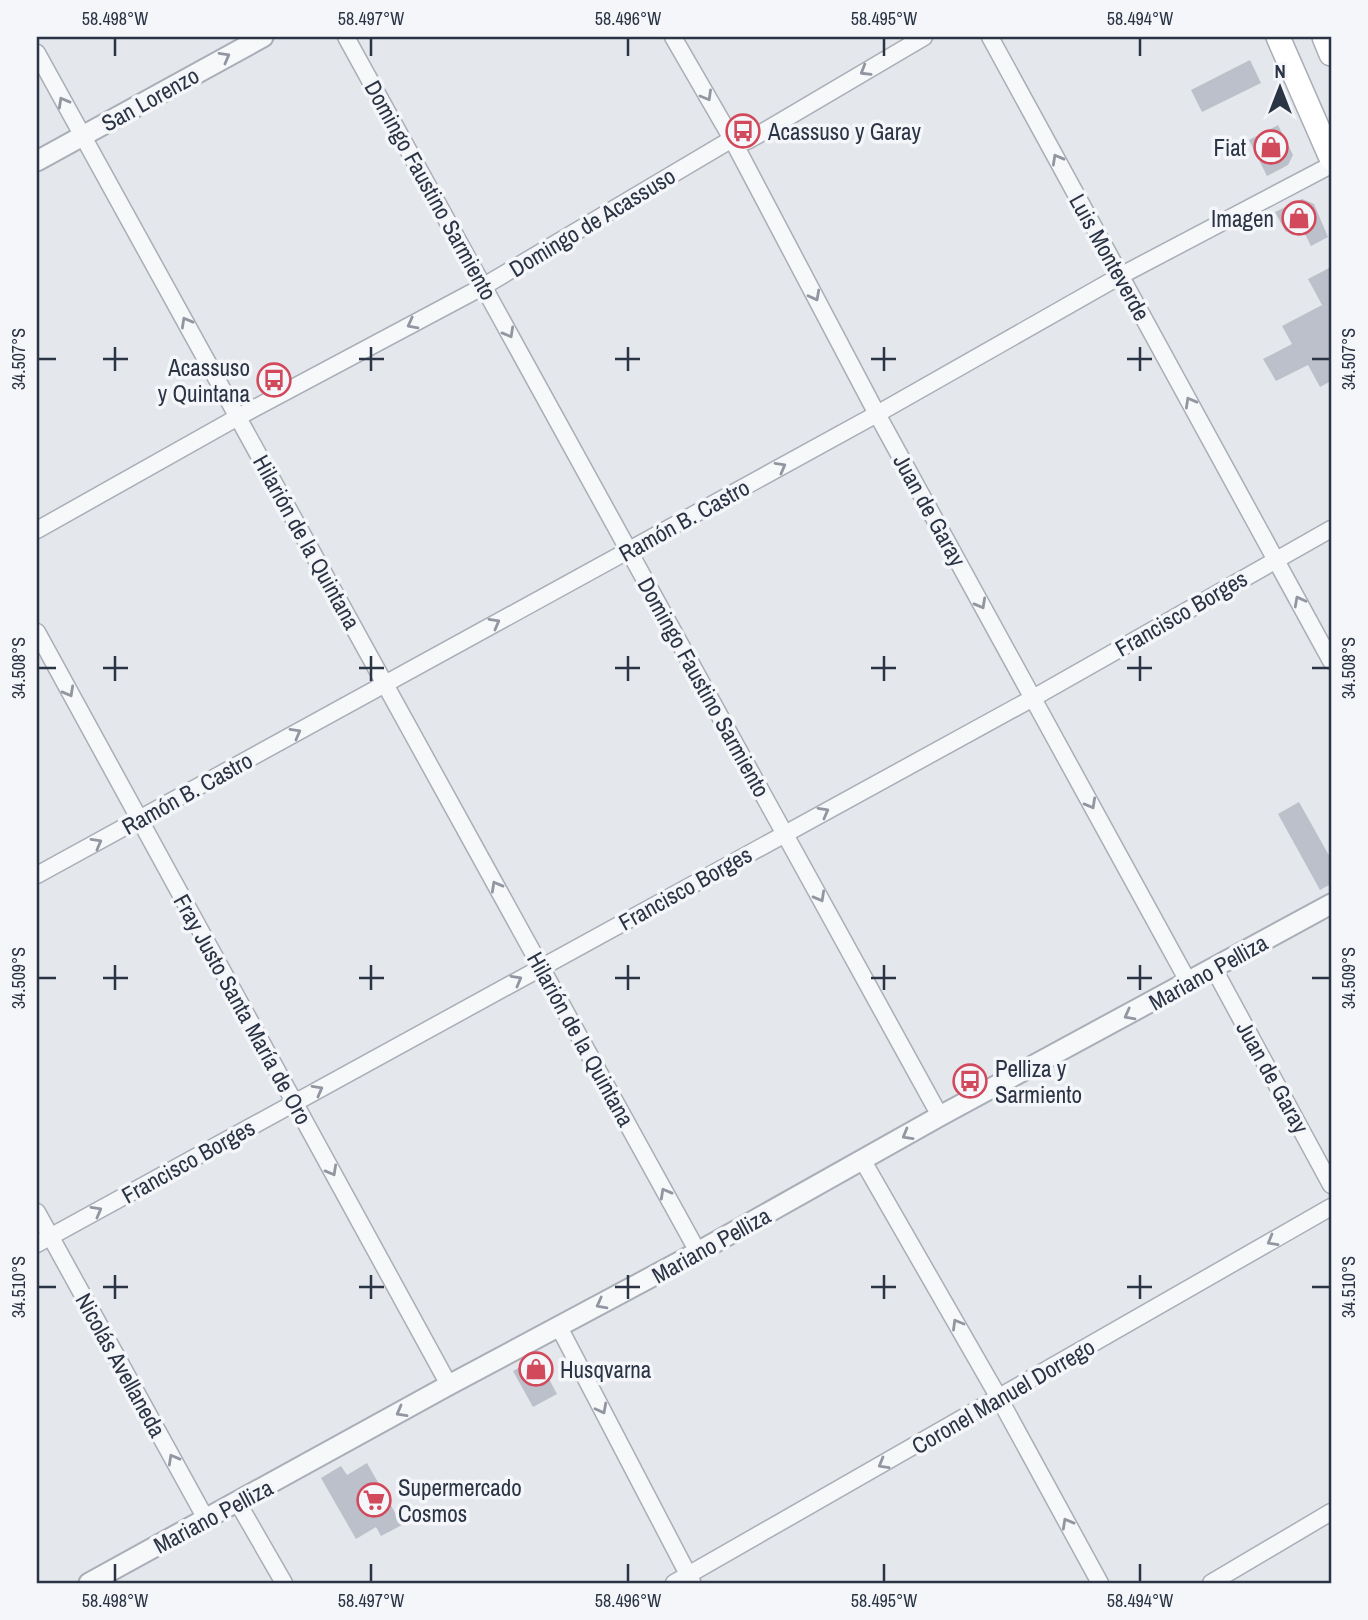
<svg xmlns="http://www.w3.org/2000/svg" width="1368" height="1620" viewBox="0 0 1368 1620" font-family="'Archivo Narrow',sans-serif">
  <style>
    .building { fill: #bbc0ca }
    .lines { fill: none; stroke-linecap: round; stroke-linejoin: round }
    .minor-casing { stroke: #a9aeb7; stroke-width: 19 }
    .tertiary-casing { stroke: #a9aeb7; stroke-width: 23 }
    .secondary-casing { stroke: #a9aeb7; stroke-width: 26 }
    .minor { stroke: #f7f8fa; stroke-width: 16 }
    .tertiary { stroke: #f7f8fa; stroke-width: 19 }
    .secondary { stroke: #fff; stroke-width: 23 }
    .oneway { stroke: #9196a0 }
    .ticks { fill: none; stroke: #2b3445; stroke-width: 2.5 }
    .labels { text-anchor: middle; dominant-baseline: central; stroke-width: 7; stroke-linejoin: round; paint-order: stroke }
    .street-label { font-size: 23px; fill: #2b3445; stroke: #f4f6f9 }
    .poi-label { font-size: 23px; fill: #2b3445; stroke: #f4f6f9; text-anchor: start }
    .neatline { fill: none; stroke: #2b3445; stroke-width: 2.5 }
    .ticks-label { font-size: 18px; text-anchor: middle; fill: #2b3445 }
  </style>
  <rect width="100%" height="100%" fill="#e4e7ec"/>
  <!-- building -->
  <g class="building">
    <path d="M1250 60 1261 83 1202 112 1191 90Z"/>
    <path d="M1278 125 1293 155 1288 165 1267 176 1249 140Z"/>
    <path d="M1302 199 1314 204 1328 237 1311 246 1300 224 1286 232 1275 212Z"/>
    <path d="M1331 267V381L1320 387 1308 365 1276 381 1263 359 1292 344 1282 326 1322 305 1308 279Z"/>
    <path d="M1299 802 1331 859V884L1320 890 1278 814Z"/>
    <path d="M531 1361 542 1366 557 1394 533 1407 513 1371Z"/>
    <path d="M367 1463 402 1525 381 1536 376 1527 356 1539 321 1478 341 1466 347 1475Z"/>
  </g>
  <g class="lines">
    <defs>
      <g id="minor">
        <path d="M346 37 940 1116"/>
        <path d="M673 37 732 139 877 414 1189 983"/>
        <path d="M990 37 1331 661"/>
        <path d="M37 53 698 1252"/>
        <path d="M37 530 238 417 484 286 732 139 747 141 756 136 924 37"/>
        <path d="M37 632 449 1385"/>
        <path d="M37 875 877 414 1120 276 1331 165"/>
        <path d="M1214 969 1331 1185"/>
        <path d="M863 1161 999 1398 1100 1583"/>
        <path d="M37 1212 206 1519"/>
        <path d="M37 1244 1033 698 1331 529"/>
        <path d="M559 1327 692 1582"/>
        <path d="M238 1503 284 1583"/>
        <path d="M674 1583 1331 1207"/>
        <path d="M1211 1583 1331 1512"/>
      </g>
      <g id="tertiary">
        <path d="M37 161 263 37"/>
        <path d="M89 1583 449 1385 698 1252 940 1116 1331 904"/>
      </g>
      <g id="secondary">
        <path d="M1278 37 1331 158"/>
        <path d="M1324 37 1331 54"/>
      </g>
    </defs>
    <!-- minor casing -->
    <use href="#minor" class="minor-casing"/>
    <!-- tertiary casing -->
    <use href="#tertiary" class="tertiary-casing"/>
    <!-- secondary casing -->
    <use href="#secondary" class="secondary-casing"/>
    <!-- minor -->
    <use href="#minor" class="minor"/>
    <!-- tertiary -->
    <use href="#tertiary" class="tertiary"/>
    <!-- secondary -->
    <use href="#secondary" class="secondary"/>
  </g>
  <!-- one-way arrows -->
  <defs><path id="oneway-chevron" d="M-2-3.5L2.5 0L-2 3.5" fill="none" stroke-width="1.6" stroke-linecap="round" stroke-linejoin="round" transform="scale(1.75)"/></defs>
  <g class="oneway">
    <use href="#oneway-chevron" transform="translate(225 57) rotate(-29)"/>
    <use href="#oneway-chevron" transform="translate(865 71) rotate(149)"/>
    <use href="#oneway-chevron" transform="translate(707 96) rotate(60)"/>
    <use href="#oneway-chevron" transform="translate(63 102) rotate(-119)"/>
    <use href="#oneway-chevron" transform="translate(1057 159) rotate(-119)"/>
    <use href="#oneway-chevron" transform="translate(815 296) rotate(62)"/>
    <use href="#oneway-chevron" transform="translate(186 322) rotate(-119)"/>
    <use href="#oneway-chevron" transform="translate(412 324) rotate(152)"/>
    <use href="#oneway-chevron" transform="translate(509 333) rotate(61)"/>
    <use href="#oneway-chevron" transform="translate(1190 402) rotate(-119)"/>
    <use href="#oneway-chevron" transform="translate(781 467) rotate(-29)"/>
    <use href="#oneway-chevron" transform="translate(1299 601) rotate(-118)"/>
    <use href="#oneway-chevron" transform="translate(981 604) rotate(61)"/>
    <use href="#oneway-chevron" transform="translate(495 623) rotate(-29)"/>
    <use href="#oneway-chevron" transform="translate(69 692) rotate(61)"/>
    <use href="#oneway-chevron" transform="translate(296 733) rotate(-29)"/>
    <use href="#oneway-chevron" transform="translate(1091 804) rotate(61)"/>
    <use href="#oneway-chevron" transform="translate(824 812) rotate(-29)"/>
    <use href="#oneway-chevron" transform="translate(97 843) rotate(-29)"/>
    <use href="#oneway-chevron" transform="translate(496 886) rotate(-119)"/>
    <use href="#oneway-chevron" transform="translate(820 897) rotate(61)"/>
    <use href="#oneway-chevron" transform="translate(517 980) rotate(-29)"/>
    <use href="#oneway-chevron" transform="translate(1129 1015) rotate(152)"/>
    <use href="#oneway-chevron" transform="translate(318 1090) rotate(-29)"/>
    <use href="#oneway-chevron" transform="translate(907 1135) rotate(150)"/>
    <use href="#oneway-chevron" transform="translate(332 1171) rotate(61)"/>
    <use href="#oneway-chevron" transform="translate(665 1193) rotate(-119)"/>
    <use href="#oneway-chevron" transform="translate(97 1211) rotate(-29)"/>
    <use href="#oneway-chevron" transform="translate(1272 1241) rotate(150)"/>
    <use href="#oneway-chevron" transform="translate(601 1304) rotate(152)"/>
    <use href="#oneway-chevron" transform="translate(957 1324) rotate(-120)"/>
    <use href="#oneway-chevron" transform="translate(602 1409) rotate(62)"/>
    <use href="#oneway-chevron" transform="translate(401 1412) rotate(151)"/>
    <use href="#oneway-chevron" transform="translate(173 1459) rotate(-119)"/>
    <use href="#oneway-chevron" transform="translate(883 1464) rotate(150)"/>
    <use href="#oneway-chevron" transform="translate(1067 1523) rotate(-119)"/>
  </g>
  <!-- ticks -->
  <path class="ticks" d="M115 38V56M371 38V56M628 38V56M884 38V56M1140 38V56M115 347V371M371 347V371M628 347V371M884 347V371M1140 347V371M38 359H56M103 359H128M359 359H384M615 359H640M871 359H896M1127 359H1152M1312 359H1330M115 656V681M371 656V681M628 656V681M884 656V681M1140 656V681M38 668H56M103 668H128M359 668H384M615 668H640M871 668H896M1127 668H1152M1312 668H1330M115 965V990M371 965V990M628 965V990M884 965V990M1140 965V990M38 978H56M103 978H128M359 978H384M615 978H640M871 978H896M1127 978H1152M1312 978H1330M115 1275V1299M371 1275V1299M628 1275V1299M884 1275V1299M1140 1275V1299M38 1287H56M103 1287H128M359 1287H384M615 1287H640M871 1287H896M1127 1287H1152M1312 1287H1330M115 1564V1582M371 1564V1582M628 1564V1582M884 1564V1582M1140 1564V1582"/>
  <!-- icons -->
  <defs>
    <symbol id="bus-ring" viewBox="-11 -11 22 22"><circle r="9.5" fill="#f4f6f9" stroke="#d1495b" stroke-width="1.5"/><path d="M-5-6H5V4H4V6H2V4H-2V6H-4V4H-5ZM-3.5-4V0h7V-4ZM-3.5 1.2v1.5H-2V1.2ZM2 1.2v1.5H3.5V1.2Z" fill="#d1495b"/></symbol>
    <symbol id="shop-ring" viewBox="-11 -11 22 22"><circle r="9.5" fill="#f4f6f9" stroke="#d1495b" stroke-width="1.5"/><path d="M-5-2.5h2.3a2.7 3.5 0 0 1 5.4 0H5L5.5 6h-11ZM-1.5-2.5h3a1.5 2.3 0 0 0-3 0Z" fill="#d1495b"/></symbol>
    <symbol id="supermarket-ring" viewBox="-11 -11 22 22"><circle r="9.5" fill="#f4f6f9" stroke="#d1495b" stroke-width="1.5"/><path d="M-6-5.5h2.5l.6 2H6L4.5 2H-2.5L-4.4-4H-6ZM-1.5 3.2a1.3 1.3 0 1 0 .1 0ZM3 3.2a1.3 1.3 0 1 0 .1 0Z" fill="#d1495b"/></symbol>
  </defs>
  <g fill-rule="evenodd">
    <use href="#bus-ring" x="724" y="112" width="38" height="38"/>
    <use href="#shop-ring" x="1252" y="128" width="38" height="38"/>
    <use href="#shop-ring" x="1280" y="199" width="38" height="38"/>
    <use href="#bus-ring" x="255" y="361" width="38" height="38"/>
    <use href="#bus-ring" x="951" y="1062" width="38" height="38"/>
    <use href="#shop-ring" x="517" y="1350" width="38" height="38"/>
    <use href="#supermarket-ring" x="355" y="1481" width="38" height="38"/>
  </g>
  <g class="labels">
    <!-- street labels -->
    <g class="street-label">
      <text transform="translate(150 99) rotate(-29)">San Lorenzo</text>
      <text transform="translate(431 190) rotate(61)">Domingo Faustino Sarmiento</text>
      <text transform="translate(592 222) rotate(-31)">Domingo de Acassuso</text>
      <text transform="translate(1110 257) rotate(61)">Luis Monteverde</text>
      <text transform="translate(930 510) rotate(61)">Juan de Garay</text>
      <text transform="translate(684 520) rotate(-29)">Ramón B. Castro</text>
      <text transform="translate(307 542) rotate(61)">Hilarión de la Quintana</text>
      <text transform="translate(1181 613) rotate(-30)">Francisco Borges</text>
      <text transform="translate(704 687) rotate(61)">Domingo Faustino Sarmiento</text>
      <text transform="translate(187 793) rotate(-29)">Ramón B. Castro</text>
      <text transform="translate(685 888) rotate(-29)">Francisco Borges</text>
      <text transform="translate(1208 972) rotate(-29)">Mariano Pelliza</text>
      <text transform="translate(243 1009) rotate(61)">Fray Justo Santa María de Oro</text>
      <text transform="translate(581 1039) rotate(61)">Hilarión de la Quintana</text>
      <text transform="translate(1273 1077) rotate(61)">Juan de Garay</text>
      <text transform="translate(188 1161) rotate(-29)">Francisco Borges</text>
      <text transform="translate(711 1245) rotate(-29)">Mariano Pelliza</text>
      <text transform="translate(121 1365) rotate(61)">Nicolás Avellaneda</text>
      <text transform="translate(1003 1396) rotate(-30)">Coronel Manuel Dorrego</text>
      <text transform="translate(213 1516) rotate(-28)">Mariano Pelliza</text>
    </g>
    <!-- poi labels -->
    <g class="poi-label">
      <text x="768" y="131">Acassuso y Garay</text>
      <text x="1246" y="147" text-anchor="end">Fiat</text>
      <text x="1274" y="218" text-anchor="end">Imagen</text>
      <text x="250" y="367" text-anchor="end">Acassuso<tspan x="250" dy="26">y Quintana</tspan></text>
      <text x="995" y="1068">Pelliza y<tspan x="995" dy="26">Sarmiento</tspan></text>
      <text x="560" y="1369">Husqvarna</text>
      <text x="398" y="1487">Supermercado<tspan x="398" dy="26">Cosmos</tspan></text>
    </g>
  </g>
  <!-- border -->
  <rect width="1368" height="1620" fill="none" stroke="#f4f6f9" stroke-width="77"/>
  <!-- north arrow -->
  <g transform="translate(1280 88)" stroke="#f4f6f9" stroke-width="5" paint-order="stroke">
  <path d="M0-5L12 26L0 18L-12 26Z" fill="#2b3445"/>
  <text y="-10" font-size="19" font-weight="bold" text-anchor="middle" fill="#2b3445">N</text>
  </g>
  <rect x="38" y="38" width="1292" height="1544" class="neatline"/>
  <g class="ticks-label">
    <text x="115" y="25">58.498°W</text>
    <text x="371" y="25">58.497°W</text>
    <text x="628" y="25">58.496°W</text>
    <text x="884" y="25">58.495°W</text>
    <text x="1140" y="25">58.494°W</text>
    <text transform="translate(19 359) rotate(-90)" y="6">34.507°S</text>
    <text transform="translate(1349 359) rotate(-90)" y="6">34.507°S</text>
    <text transform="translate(19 668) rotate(-90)" y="6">34.508°S</text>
    <text transform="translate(1349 668) rotate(-90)" y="6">34.508°S</text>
    <text transform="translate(19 978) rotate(-90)" y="6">34.509°S</text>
    <text transform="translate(1349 978) rotate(-90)" y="6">34.509°S</text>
    <text transform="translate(19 1287) rotate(-90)" y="6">34.510°S</text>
    <text transform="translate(1349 1287) rotate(-90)" y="6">34.510°S</text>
    <text x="115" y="1607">58.498°W</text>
    <text x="371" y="1607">58.497°W</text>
    <text x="628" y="1607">58.496°W</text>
    <text x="884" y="1607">58.495°W</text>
    <text x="1140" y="1607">58.494°W</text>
  </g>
</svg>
